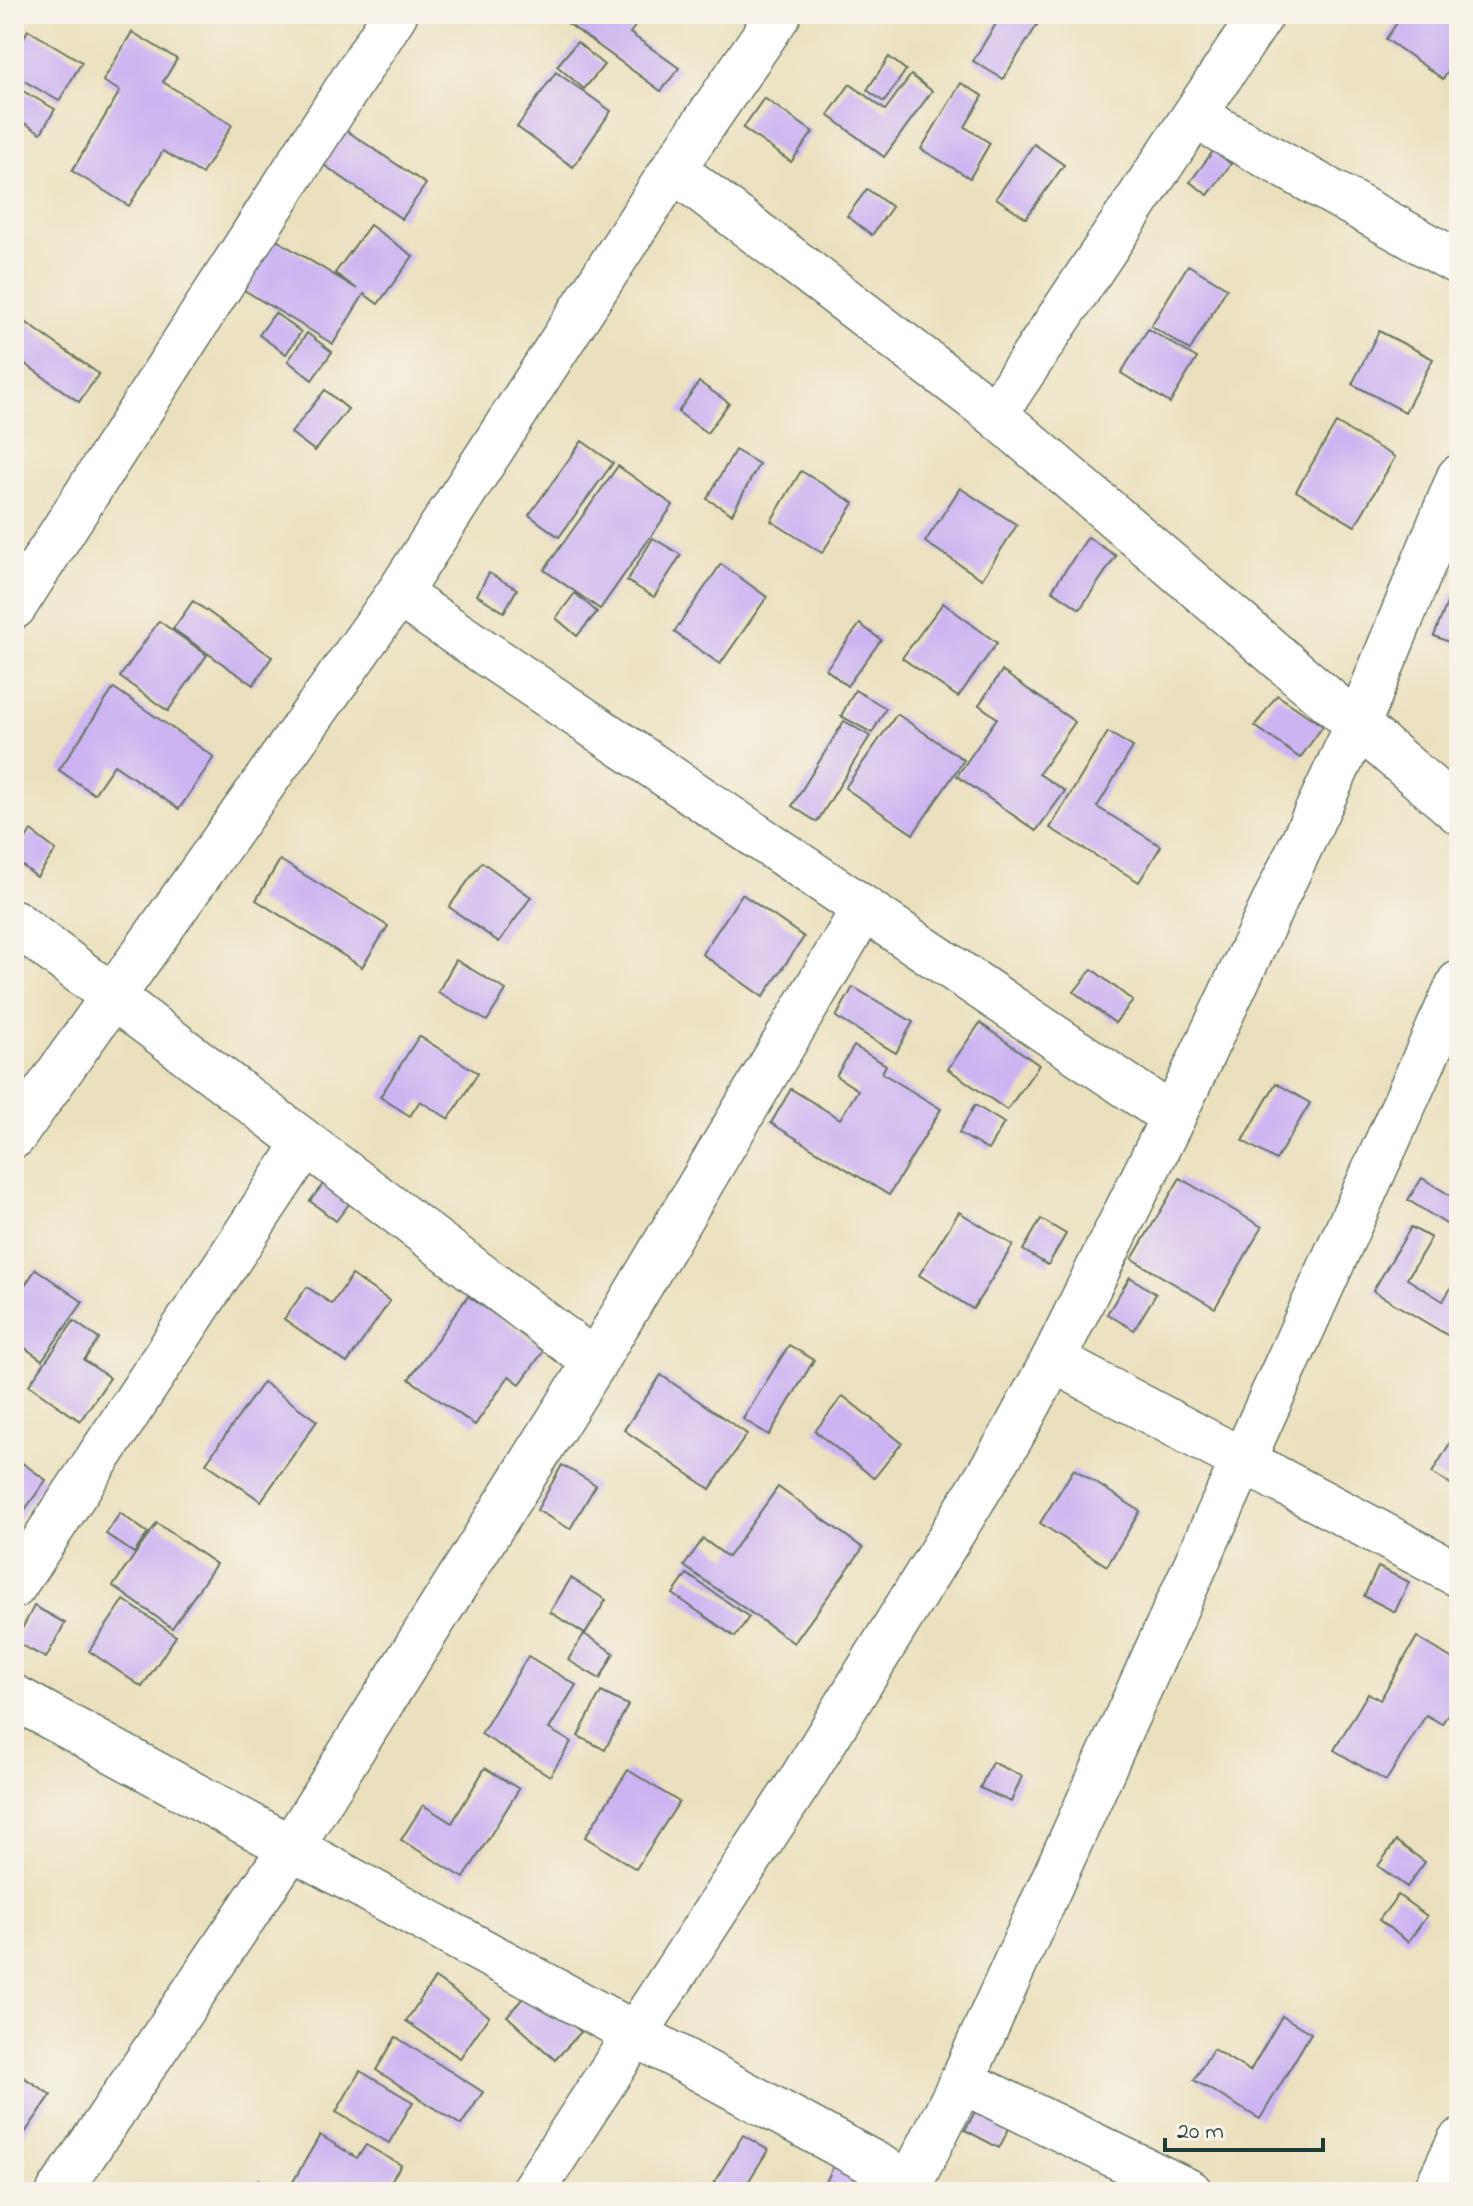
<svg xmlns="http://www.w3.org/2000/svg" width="1473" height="2206" viewBox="0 0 1473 2206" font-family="'Indie Flower',sans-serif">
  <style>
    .building { fill: #ccb4f2 }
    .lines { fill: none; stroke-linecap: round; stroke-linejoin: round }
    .minor-casing { stroke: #667664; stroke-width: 47 }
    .minor { stroke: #fff; stroke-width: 44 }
  </style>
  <rect width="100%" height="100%" fill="#f7f3e8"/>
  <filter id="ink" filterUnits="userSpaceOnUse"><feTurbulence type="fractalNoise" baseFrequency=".0125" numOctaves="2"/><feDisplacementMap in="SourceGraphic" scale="16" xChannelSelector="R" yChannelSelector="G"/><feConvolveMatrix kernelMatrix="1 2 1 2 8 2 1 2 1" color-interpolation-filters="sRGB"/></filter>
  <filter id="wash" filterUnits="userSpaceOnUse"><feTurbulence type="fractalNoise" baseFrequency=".006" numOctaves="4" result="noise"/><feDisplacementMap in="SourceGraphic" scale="32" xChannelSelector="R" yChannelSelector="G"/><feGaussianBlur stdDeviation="1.8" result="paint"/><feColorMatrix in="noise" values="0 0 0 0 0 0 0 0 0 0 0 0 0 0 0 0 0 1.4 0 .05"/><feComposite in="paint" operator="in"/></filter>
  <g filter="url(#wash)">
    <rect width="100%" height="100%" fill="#ebe0be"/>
    <g id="blocks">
      <!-- building -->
      <g class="building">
        <path d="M555 14H644L630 33 679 68 661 91Z"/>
        <path d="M1002 14H1044L1003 79 973 61Z"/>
        <path d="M1403 14H1449L1459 21V56L1443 79 1386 39Z"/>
        <path d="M28 30 82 62 59 101 14 75V55Z"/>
        <path d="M132 32 177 59 163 82 232 125 202 174 163 151 129 206 72 171 120 91 103 81Z"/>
        <path d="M577 42 604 65 584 89 557 66Z"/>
        <path d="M889 57 906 70 884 102 867 90Z"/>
        <path d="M556 72 611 111 573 167 517 127Z"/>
        <path d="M911 75 932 91 884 157 828 115 850 84 885 110Z"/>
        <path d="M961 83 983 96 965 127 990 143 970 178 921 149Z"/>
        <path d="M14 86 55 109 41 133 14 117Z"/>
        <path d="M764 98 813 132 791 162 743 128Z"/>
        <path d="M344 129 426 184 402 219 321 163Z"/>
        <path d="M1034 144 1064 165 1026 218 996 198Z"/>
        <path d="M1214 150 1231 164 1208 195 1190 182Z"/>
        <path d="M867 189 892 207 872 235 847 216Z"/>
        <path d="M370 225 413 256 378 304 364 294 333 344 239 287 270 236 357 289 335 273Z"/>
        <path d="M1188 265 1227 288 1190 350 1151 326Z"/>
        <path d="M275 313 301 332 286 354 259 335Z"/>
        <path d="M14 314 99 374 79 402 14 356Z"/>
        <path d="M1148 329 1197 358 1170 403 1121 373Z"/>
        <path d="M1379 331 1433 359 1405 412 1352 384Z"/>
        <path d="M307 333 332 352 312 380 288 361Z"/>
        <path d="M699 382 729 403 707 433 678 412Z"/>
        <path d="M325 390 348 409 315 451 291 433Z"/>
        <path d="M1336 423 1395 457 1355 526 1296 491Z"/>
        <path d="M582 441 613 463 559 537 529 515Z"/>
        <path d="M735 450 759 464 732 514 707 499Z"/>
        <path d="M618 466 673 505 600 609 544 570Z"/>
        <path d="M801 471 854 503 822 553 771 521Z"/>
        <path d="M960 488 1017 525 982 579 925 542Z"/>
        <path d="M1088 537 1116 556 1080 609 1052 590Z"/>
        <path d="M653 538 681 555 654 597 627 581Z"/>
        <path d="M721 564 767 597 720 664 674 632Z"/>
        <path d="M489 573 517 589 504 612 477 595Z"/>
        <path d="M575 593 597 612 577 636 556 618Z"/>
        <path d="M1451 593 1459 597V646L1434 636Z"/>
        <path d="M193 601 272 657 253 685 173 629Z"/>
        <path d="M943 603 997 643 958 697 902 658Z"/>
        <path d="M159 621 207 655 168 711 120 677Z"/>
        <path d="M860 624 881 640 847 686 826 669Z"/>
        <path d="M1002 671 1075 722 1039 774 1065 791 1036 831 957 776 997 718 979 705Z"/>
        <path d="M114 688 214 757 179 809 114 765 94 794 59 770Z"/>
        <path d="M855 690 886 708 872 733 841 716Z"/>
        <path d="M1277 695 1323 726 1300 758 1255 726Z"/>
        <path d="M897 714 964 760 913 834 845 788Z"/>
        <path d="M844 721 870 736 817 822 792 806Z"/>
        <path d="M1108 732 1133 747 1097 807 1161 846 1139 882 1050 828Z"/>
        <path d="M31 831 56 850 37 877 14 859Z"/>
        <path d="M280 860 388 926 362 967 256 900Z"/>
        <path d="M482 862 531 897 499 942 449 907Z"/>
        <path d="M742 894 804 937 763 997 702 954Z"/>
        <path d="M456 960 506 990 487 1021 438 992Z"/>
        <path d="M1092 969 1133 1001 1115 1023 1074 992Z"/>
        <path d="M853 987 913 1022 896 1053 836 1017Z"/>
        <path d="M980 1023 1039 1065 1007 1110 948 1069Z"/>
        <path d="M419 1036 478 1073 449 1119 420 1101 410 1116 380 1097Z"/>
        <path d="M854 1046 886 1065 882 1073 941 1109 889 1195 771 1123 791 1089 840 1119 858 1090 836 1076Z"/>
        <path d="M1276 1083 1310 1103 1276 1160 1243 1141Z"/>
        <path d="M975 1105 1004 1123 988 1150 959 1133Z"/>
        <path d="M330 1175 356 1195 336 1221 310 1201Z"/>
        <path d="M1180 1178 1262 1227 1215 1308 1132 1259Z"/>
        <path d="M1422 1178 1459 1201V1232L1408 1200Z"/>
        <path d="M959 1212 1013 1245 973 1309 919 1275Z"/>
        <path d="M1041 1219 1066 1234 1048 1265 1023 1250Z"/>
        <path d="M1411 1227 1431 1238 1407 1279 1443 1301 1459 1275V1342L1373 1291Z"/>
        <path d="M36 1269 83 1302 42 1360 14 1340V1301Z"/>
        <path d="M352 1275 390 1301 347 1363 284 1319 307 1287 332 1304Z"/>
        <path d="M1130 1277 1156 1294 1134 1330 1107 1314Z"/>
        <path d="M468 1296 545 1349 520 1384 509 1376 475 1425 409 1379Z"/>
        <path d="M74 1321 99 1339 84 1360 110 1378 80 1421 29 1385Z"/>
        <path d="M14 1345 23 1351 14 1364Z"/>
        <path d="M789 1345 814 1360 769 1435 743 1419Z"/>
        <path d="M661 1375 747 1434 710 1489 624 1430Z"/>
        <path d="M263 1382 317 1421 261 1501 206 1463Z"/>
        <path d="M843 1396 902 1443 874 1478 815 1431Z"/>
        <path d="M1459 1428V1489L1432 1473Z"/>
        <path d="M14 1457 46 1480 14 1525Z"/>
        <path d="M562 1465 596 1485 570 1529 537 1510Z"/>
        <path d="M1074 1469 1140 1511 1107 1566 1040 1523Z"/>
        <path d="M778 1487 863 1548 794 1643 684 1566 703 1539 728 1557Z"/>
        <path d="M120 1513 148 1533 134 1553 106 1534Z"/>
        <path d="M157 1523 216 1564 172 1628 113 1586Z"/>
        <path d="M1378 1567 1409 1582 1395 1612 1364 1596Z"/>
        <path d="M687 1574 749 1617 735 1637 673 1594Z"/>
        <path d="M571 1578 606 1600 585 1634 550 1612Z"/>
        <path d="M124 1600 176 1636 142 1687 89 1651Z"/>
        <path d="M34 1606 65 1623 46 1658 15 1642Z"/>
        <path d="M584 1634 614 1653 600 1679 568 1660Z"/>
        <path d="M1417 1637 1459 1663V1695L1442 1724 1426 1715 1386 1781 1334 1750 1368 1693 1380 1700Z"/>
        <path d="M528 1656 576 1685 549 1729 571 1742 550 1776 481 1734Z"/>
        <path d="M601 1692 628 1705 605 1750 578 1736Z"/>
        <path d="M992 1762 1022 1776 1011 1802 980 1788Z"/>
        <path d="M485 1768 519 1789 464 1878 401 1840 423 1805 452 1823Z"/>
        <path d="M628 1770 679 1802 636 1869 585 1837Z"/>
        <path d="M1396 1841 1425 1862 1407 1887 1378 1866Z"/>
        <path d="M1398 1895 1427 1916 1408 1942 1379 1920Z"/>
        <path d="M435 1978 489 2016 460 2058 406 2021Z"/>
        <path d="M532 1988 581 2032 555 2060 507 2016Z"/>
        <path d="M1282 2016 1311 2033 1260 2119 1194 2080 1213 2049 1250 2071Z"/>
        <path d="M396 2037 483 2092 461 2125 376 2070Z"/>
        <path d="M14 2071 51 2095 20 2140 14 2136Z"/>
        <path d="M360 2071 413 2102 389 2143 336 2112Z"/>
        <path d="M981 2101 1014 2119 999 2148 965 2130Z"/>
        <path d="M320 2135 357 2158 366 2145 401 2165 384 2192H298L290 2187Z"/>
        <path d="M743 2135 768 2150 742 2192H708Z"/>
        <path d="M835 2162 872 2180 866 2192H822Z"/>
        <path d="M259 2179 278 2192H250Z"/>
      </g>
    </g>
  </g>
  <g filter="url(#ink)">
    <use href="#blocks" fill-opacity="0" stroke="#667664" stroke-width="2"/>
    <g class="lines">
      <defs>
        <g id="minor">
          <path d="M1195 116 1459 263"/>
          <path d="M673 169 995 414 1459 812"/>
          <path d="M995 414 1262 14"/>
          <path d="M398 594 1173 1117"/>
          <path d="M14 607 395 14"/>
          <path d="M14 922 595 1362 290 1849 59 2192"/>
          <path d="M14 1136 398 594 673 169 779 14"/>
          <path d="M1053 1360 1459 1575"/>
          <path d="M595 1362 863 910"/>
          <path d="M14 1586 305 1144"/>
          <path d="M14 1697 910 2183"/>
          <path d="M962 2081 1190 2192"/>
          <path d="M532 2192 799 1783 1010 1439 1053 1360 1173 1117 1358 724 1459 477"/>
          <path d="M906 2192 962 2081 1459 983"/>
          <path d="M1435 2192 1459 2142"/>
        </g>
      </defs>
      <!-- minor casing -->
      <use href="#minor" class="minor-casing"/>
      <!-- minor -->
      <use href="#minor" class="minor"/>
    </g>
  </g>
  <!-- margin -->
  <rect width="1473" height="2206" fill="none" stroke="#f7f3e8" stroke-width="48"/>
  <!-- scale -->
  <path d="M1165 2138v12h158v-12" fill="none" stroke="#1f3d34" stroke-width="4"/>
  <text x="1177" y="2138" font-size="24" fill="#1f3d34" stroke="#f7f3e8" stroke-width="6" paint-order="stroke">20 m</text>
</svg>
